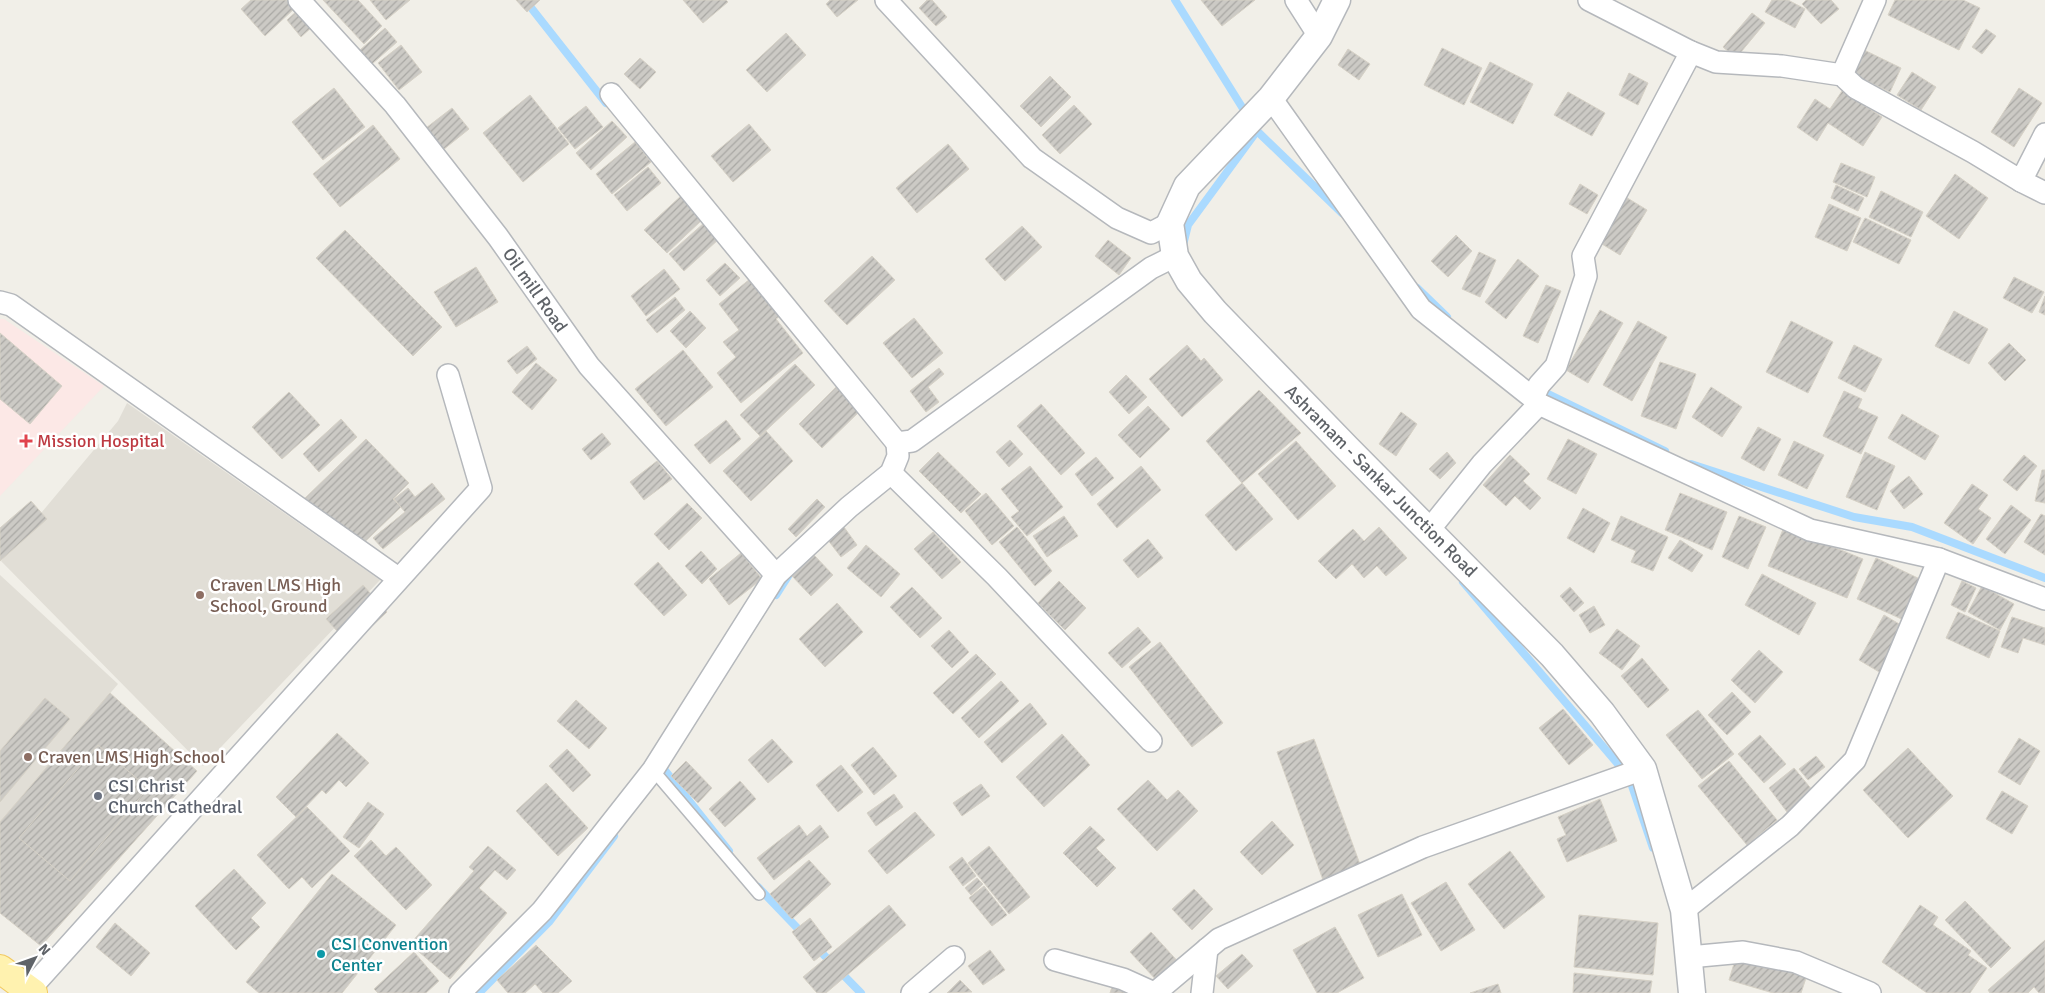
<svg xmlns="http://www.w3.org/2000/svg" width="2045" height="993" viewBox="0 0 2045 993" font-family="Signika,sans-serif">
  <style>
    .education { fill: #e1ded6 }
    .medical { fill: #fce8e6 }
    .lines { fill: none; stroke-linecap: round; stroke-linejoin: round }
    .stream { stroke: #aadaff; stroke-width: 8 }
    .building { fill: url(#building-hatch); stroke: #d6d1c6 }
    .service-casing { stroke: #b5b8bc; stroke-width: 14 }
    .minor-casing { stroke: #b5b8bc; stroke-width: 24 }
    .tertiary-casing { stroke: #b5b8bc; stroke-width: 29 }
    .primary-casing { stroke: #f2c960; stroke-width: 30 }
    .service { stroke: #fff; stroke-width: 11 }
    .minor { stroke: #fff; stroke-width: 21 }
    .tertiary { stroke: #fff; stroke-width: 26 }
    .primary { stroke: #fff2af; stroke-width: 28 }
    .health-dot { fill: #e0444e; stroke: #fff; stroke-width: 2 }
    .education-dot { fill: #8d6e63; stroke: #fff; stroke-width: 2 }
    .worship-dot { fill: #6b7280; stroke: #fff; stroke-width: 2 }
    .culture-dot { fill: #0f9aa8; stroke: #fff; stroke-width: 2 }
    .labels { text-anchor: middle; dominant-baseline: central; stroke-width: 5; stroke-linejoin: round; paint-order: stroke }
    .street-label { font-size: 18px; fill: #5f6368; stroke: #fff }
    .health-label { font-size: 18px; fill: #be3a42; stroke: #fff; text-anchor: start }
    .education-label { font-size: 18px; fill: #785e54; stroke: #fff; text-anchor: start }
    .worship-label { font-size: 18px; fill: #5b616d; stroke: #fff; text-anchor: start }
    .culture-label { font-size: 18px; fill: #0d838f; stroke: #fff; text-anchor: start }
  </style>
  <defs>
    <pattern id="building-hatch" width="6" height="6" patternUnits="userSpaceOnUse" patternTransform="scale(1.25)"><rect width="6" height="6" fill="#cccac5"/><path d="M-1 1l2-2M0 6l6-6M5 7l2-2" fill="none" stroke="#a9a8a4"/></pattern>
  </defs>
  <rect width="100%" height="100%" fill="#f1efe8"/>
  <!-- education -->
  <g class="education">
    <path d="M127 403 380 580 203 766 1 561 118 421Z"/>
    <path d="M0 575 118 684 0 822Z"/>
  </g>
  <!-- medical -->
  <path class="medical" d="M0 319H4L104 386 0 496Z"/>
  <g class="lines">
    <!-- stream -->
    <g class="stream">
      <path d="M525 0 606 103"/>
      <path d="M1175 0 1257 131 1342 213"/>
      <path d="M1183 245 1188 225 1257 131"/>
      <path d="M1417 288 1447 317"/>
      <path d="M1538 389 1665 451"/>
      <path d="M1691 464 1854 517 1912 527 2045 578"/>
      <path d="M1463 582 1629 777 1653 848"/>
      <path d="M776 595 790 573"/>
      <path d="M666 764 663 768 729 851"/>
      <path d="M758 887 804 935"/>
      <path d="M817 948 861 993"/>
      <path d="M479 993 549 922 614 836"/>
    </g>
  </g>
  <!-- building -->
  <g class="building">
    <path d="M251 0H288L295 8 265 36 241 9Z"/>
    <path d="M323 0H358L382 26 364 44Z"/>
    <path d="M370 0H410L386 20Z"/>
    <path d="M516 0H540L527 12Z"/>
    <path d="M683 0H726L728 2 703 23Z"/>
    <path d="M830 0H858L837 17 826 4Z"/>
    <path d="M927 0H932L947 17 936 26 919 8Z"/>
    <path d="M1201 0H1255L1222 26Z"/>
    <path d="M1772 0H1788L1805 9 1795 28 1765 12Z"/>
    <path d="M1806 0H1831L1839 9 1821 24 1802 4Z"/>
    <path d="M1895 0H1963L1980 8 1959 50 1888 15Z"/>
    <path d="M299 9 313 26 301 37 287 20Z"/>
    <path d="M1752 13 1765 23 1736 58 1723 47Z"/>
    <path d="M385 28 397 42 372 64 360 50Z"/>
    <path d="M1986 29 1996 36 1982 54 1972 47Z"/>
    <path d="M786 33 806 55 767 92 746 70Z"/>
    <path d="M401 45 422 72 399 90 378 63Z"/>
    <path d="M1442 48 1482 68 1464 105 1424 85Z"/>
    <path d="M1348 49 1370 64 1359 80 1338 65Z"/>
    <path d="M1862 49 1901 68 1890 92 1850 73Z"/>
    <path d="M640 58 656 72 640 89 624 74Z"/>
    <path d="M1490 62 1533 84 1513 124 1470 102Z"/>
    <path d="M1912 72 1936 87 1921 110 1897 95Z"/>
    <path d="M1629 73 1648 83 1638 105 1619 95Z"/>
    <path d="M1050 76 1071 97 1041 127 1020 106Z"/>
    <path d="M334 88 365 127 323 160 292 122Z"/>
    <path d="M2019 88 2042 103 2014 147 1991 132Z"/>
    <path d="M1842 91 1882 117 1863 146 1828 123 1817 141 1797 127 1815 99 1830 109Z"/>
    <path d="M1568 92 1605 113 1592 136 1554 115Z"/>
    <path d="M530 95 569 144 523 182 483 133Z"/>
    <path d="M1074 105 1092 124 1060 154 1042 135Z"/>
    <path d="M586 106 603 127 575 149 558 128Z"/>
    <path d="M452 108 469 129 443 150 426 128Z"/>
    <path d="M612 121 627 137 591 170 576 153Z"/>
    <path d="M749 124 771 150 733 182 711 156Z"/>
    <path d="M373 125 400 159 340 207 313 174Z"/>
    <path d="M635 142 651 162 612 194 596 174Z"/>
    <path d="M948 144 969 169 917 213 896 188Z"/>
    <path d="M1841 163 1875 177 1867 197 1833 182Z"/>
    <path d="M648 167 661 183 627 211 614 195Z"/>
    <path d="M1955 174 1988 198 1959 239 1926 216Z"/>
    <path d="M1580 184 1598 195 1587 214 1569 204Z"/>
    <path d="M1836 185 1864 198 1858 211 1831 198Z"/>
    <path d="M1881 191 1923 212 1911 237 1869 217Z"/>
    <path d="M682 195 704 218 667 253 644 230Z"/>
    <path d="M1624 196 1647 210 1620 255 1597 241Z"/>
    <path d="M1829 204 1861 218 1847 251 1815 237Z"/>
    <path d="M1865 218 1911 240 1899 264 1853 242Z"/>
    <path d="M704 223 719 239 684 271 669 254Z"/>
    <path d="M1022 226 1042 247 1005 281 985 259Z"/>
    <path d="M345 230 442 327 413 356 316 258Z"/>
    <path d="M1456 235 1472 251 1448 277 1431 261Z"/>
    <path d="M1108 240 1131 258 1119 275 1095 256Z"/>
    <path d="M1479 252 1496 260 1480 297 1462 289Z"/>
    <path d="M872 256 895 280 847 325 824 301Z"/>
    <path d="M1518 259 1539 276 1506 319 1485 302Z"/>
    <path d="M725 263 740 278 720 296 706 280Z"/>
    <path d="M476 267 498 302 456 327 434 292Z"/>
    <path d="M664 269 680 289 646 316 631 296Z"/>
    <path d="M2014 277 2044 292 2032 313 2003 298Z"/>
    <path d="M750 279 780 316 776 319 803 353 741 403 717 373 736 357 723 342 739 330 719 304Z"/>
    <path d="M1546 285 1561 291 1538 343 1523 336Z"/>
    <path d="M2045 296V315L2039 312Z"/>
    <path d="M675 297 685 310 657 333 646 320Z"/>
    <path d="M1600 310 1623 323 1588 383 1566 370Z"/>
    <path d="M690 311 706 328 686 348 670 331Z"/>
    <path d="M1954 311 1988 329 1969 364 1935 346Z"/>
    <path d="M914 318 943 353 912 378 883 343Z"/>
    <path d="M1638 321 1667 337 1632 401 1603 385Z"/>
    <path d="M1791 321 1833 342 1808 393 1766 372Z"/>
    <path d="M0 333 62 386 30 424 0 399Z"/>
    <path d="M2009 343 2026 360 2005 381 1988 363Z"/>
    <path d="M1187 345 1201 361 1204 358 1223 380 1182 417 1149 379Z"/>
    <path d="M1854 345 1882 359 1865 392 1838 378Z"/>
    <path d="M527 346 537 359 517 374 507 361Z"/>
    <path d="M683 350 713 387 666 426 635 389Z"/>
    <path d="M1660 362 1696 374 1676 429 1641 416Z"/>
    <path d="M536 363 557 380 532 410 512 392Z"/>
    <path d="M795 364 815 385 760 436 740 415Z"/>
    <path d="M939 368 944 374 928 387 939 402 926 412 910 391Z"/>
    <path d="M1126 375 1147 397 1129 414 1109 392Z"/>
    <path d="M837 386 861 410 822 448 799 424Z"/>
    <path d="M1711 387 1742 407 1722 437 1692 417Z"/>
    <path d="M1259 390 1301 433 1242 483 1206 441Z"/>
    <path d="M1844 391 1862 399 1858 408 1878 417 1861 454 1823 436Z"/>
    <path d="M289 392 320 425 282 459 252 427Z"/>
    <path d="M1041 404 1085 453 1061 475 1017 426Z"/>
    <path d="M1148 406 1170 429 1140 458 1118 435Z"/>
    <path d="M1401 412 1417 424 1396 456 1379 444Z"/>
    <path d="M1902 414 1939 436 1925 460 1888 438Z"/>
    <path d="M341 419 357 437 319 472 303 454Z"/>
    <path d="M726 420 741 439 710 464 694 445Z"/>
    <path d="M1758 427 1781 439 1764 471 1741 458Z"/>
    <path d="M766 431 793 461 751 501 723 471Z"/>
    <path d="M602 433 611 444 591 460 582 449Z"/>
    <path d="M366 439 409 483 393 499 401 507 349 557 299 504Z"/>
    <path d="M1568 439 1597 454 1576 494 1547 479Z"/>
    <path d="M1010 440 1023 454 1009 467 996 452Z"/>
    <path d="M1296 441 1336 486 1298 520 1258 474Z"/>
    <path d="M1794 441 1824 455 1807 489 1778 475Z"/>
    <path d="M938 452 981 494 961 513 919 471Z"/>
    <path d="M1447 452 1456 463 1440 479 1429 469Z"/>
    <path d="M1865 452 1895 466 1877 510 1846 497Z"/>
    <path d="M1510 455 1530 474 1523 481 1541 498 1530 510 1515 496 1506 506 1483 485Z"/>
    <path d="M2024 455 2037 466 2017 491 2003 480Z"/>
    <path d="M1096 457 1114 478 1092 496 1075 474Z"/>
    <path d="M657 461 672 479 644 500 630 482Z"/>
    <path d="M1030 466 1063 507 1027 536 1011 517 1019 511 1001 489Z"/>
    <path d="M1141 466 1161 490 1117 528 1097 504Z"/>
    <path d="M2042 470H2045V503L2035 501Z"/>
    <path d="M1909 476 1923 494 1904 509 1890 491Z"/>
    <path d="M432 483 445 499 383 549 373 538 405 512 394 499 408 488 415 497Z"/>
    <path d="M1242 483 1273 519 1236 551 1205 515Z"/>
    <path d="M1972 484 1988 495 1978 509 1991 518 1973 544 1944 523Z"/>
    <path d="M986 493 1014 526 992 545 965 511Z"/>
    <path d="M1680 493 1727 512 1712 550 1665 530Z"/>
    <path d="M817 499 825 507 796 537 788 529Z"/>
    <path d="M31 501 47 519 0 561V528Z"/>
    <path d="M687 503 702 518 669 550 654 534Z"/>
    <path d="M2011 505 2031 520 2005 554 1986 539Z"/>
    <path d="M1583 508 1610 523 1594 553 1567 538Z"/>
    <path d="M2041 514 2045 516V555L2024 542Z"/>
    <path d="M1064 516 1078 536 1047 557 1033 536Z"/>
    <path d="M1621 516 1668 537 1653 571 1631 562 1636 551 1611 540Z"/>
    <path d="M1739 516 1766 527 1748 569 1722 557Z"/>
    <path d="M841 523 857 545 841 557 824 535Z"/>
    <path d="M1017 527 1052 571 1035 586 999 542Z"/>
    <path d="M1379 527 1407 558 1386 576 1377 566 1364 578 1352 564 1336 579 1318 561 1353 529 1364 541Z"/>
    <path d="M1784 527 1863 559 1847 598 1768 566Z"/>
    <path d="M933 532 961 562 942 579 914 549Z"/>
    <path d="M1148 539 1163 558 1138 578 1123 560Z"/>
    <path d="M1680 540 1703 555 1692 572 1668 558Z"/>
    <path d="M866 545 900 574 881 597 847 568Z"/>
    <path d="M701 551 717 569 702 584 685 566Z"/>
    <path d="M741 553 762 579 729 605 709 579Z"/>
    <path d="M813 554 833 575 811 596 791 575Z"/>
    <path d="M1876 558 1924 581 1906 621 1857 599Z"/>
    <path d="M658 562 687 595 664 616 634 584Z"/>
    <path d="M1762 574 1816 603 1799 635 1745 605Z"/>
    <path d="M1059 581 1086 608 1065 630 1038 603Z"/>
    <path d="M1962 581 1976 588 1965 612 1951 605Z"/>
    <path d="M363 585 387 612 351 646 326 619Z"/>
    <path d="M1982 586 2014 604 2000 630 1968 612Z"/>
    <path d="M912 587 942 618 920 638 890 607Z"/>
    <path d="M1570 587 1584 603 1574 612 1560 596Z"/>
    <path d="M837 603 863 632 825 667 799 639Z"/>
    <path d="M1594 606 1605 625 1590 633 1579 615Z"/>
    <path d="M1958 612 2000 631 1989 658 1946 638Z"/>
    <path d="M1884 615 1906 628 1881 673 1859 660Z"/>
    <path d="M2012 617 2045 628V645L2023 638 2018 653 2001 647Z"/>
    <path d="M1138 627 1151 642 1122 668 1108 653Z"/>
    <path d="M1617 629 1640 646 1622 670 1599 653Z"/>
    <path d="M949 630 969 652 952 668 931 646Z"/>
    <path d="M1160 642 1223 723 1192 747 1129 667Z"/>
    <path d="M1759 650 1783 672 1755 703 1731 680Z"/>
    <path d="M976 654 996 674 953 714 933 693Z"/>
    <path d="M1642 658 1669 690 1648 708 1621 676Z"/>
    <path d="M1001 681 1019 701 979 738 961 718Z"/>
    <path d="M1732 692 1751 712 1727 735 1708 715Z"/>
    <path d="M110 693 197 771 41 946 0 913V822Z"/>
    <path d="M45 698 70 719 0 802V751Z"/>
    <path d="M576 700 607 728 589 749 557 721Z"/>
    <path d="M1030 703 1047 724 1002 763 984 742Z"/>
    <path d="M1563 709 1593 745 1569 765 1539 728Z"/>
    <path d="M1698 710 1734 754 1702 779 1666 735Z"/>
    <path d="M337 733 369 763 346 787 339 780 326 794 322 790 296 817 276 797Z"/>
    <path d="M1062 734 1090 765 1044 807 1016 777Z"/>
    <path d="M1760 735 1786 764 1764 783 1738 754Z"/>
    <path d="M2019 738 2040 751 2020 785 1998 772Z"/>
    <path d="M772 739 793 762 768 783 748 760Z"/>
    <path d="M1314 739 1361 867 1323 880 1277 752Z"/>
    <path d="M98 745 148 788 70 881 19 838Z"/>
    <path d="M873 747 897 776 874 795 851 765Z"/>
    <path d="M1908 748 1953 796 1908 838 1863 790Z"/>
    <path d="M567 749 591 775 573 792 549 766Z"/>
    <path d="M1816 756 1825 767 1808 780 1799 769Z"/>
    <path d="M686 761 712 788 698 803 671 776Z"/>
    <path d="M1729 761 1777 820 1747 845 1698 786Z"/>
    <path d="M841 765 863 792 838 812 816 785Z"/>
    <path d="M1794 768 1813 791 1787 812 1769 788Z"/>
    <path d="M1148 780 1167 800 1178 790 1198 811 1157 851 1117 809Z"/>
    <path d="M740 781 756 799 725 827 709 809Z"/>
    <path d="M546 783 588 828 558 856 516 811Z"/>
    <path d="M981 784 990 796 962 816 953 803Z"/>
    <path d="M2002 791 2028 806 2012 834 1986 819Z"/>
    <path d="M894 794 903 807 876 826 867 813Z"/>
    <path d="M1600 799 1617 841 1567 862 1557 839 1566 835 1558 817Z"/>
    <path d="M368 802 384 814 359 848 343 837Z"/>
    <path d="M307 807 350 851 312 888 302 877 289 889 257 855Z"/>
    <path d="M915 812 935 835 887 874 868 851Z"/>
    <path d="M1272 821 1294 845 1262 875 1240 852Z"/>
    <path d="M799 825 807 836 820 825 829 837 774 880 757 858Z"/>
    <path d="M1090 826 1105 840 1096 848 1116 868 1097 887 1063 853Z"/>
    <path d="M371 840 386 856 396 847 432 885 406 910 354 856Z"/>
    <path d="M488 846 516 870 507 880 495 870 479 888 507 913 450 979 410 944 474 871 469 867Z"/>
    <path d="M989 846 1030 897 1009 914 968 863Z"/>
    <path d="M1510 851 1545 897 1504 929 1468 884Z"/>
    <path d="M962 857 976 876 963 886 949 867Z"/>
    <path d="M809 860 831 884 792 919 770 894Z"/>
    <path d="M234 869 266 903 251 918 260 927 236 950 195 906Z"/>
    <path d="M332 874 396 925 342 993H259L246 982Z"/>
    <path d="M977 878 983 884 971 895 965 888Z"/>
    <path d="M1446 882 1475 930 1441 951 1411 903Z"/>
    <path d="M984 886 1007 915 992 926 969 898Z"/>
    <path d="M1194 889 1213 909 1192 930 1172 909Z"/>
    <path d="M1402 894 1422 935 1378 957 1358 915Z"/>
    <path d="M1965 901 2011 948 1991 968 1945 920Z"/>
    <path d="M889 905 906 925 826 993H817L803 977Z"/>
    <path d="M1920 905 1938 917 1933 925 1971 951 1968 955 1987 968 1970 993H1927L1882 962Z"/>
    <path d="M1579 915 1658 923 1653 975 1574 967Z"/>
    <path d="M810 918 832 947 814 961 792 932Z"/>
    <path d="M115 923 150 953 131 976 96 947Z"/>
    <path d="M1335 927 1364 978 1337 993H1317L1293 950Z"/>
    <path d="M1151 932 1181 965 1160 984 1130 952Z"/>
    <path d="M2045 940V993H2039L2034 987 2028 993H1990L1988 990Z"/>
    <path d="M536 945 572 981 558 993H543L535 984 525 993H508L497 980Z"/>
    <path d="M990 950 1005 970 983 985 968 966Z"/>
    <path d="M414 952 439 981 426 993H378L374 989Z"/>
    <path d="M1242 954 1253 966 1228 989 1216 976Z"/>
    <path d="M1737 954 1807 975 1801 993H1773L1729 980Z"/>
    <path d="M1574 973 1652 981 1650 993H1573Z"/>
    <path d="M960 980 972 992 947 993Z"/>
    <path d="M1113 984 1137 993H1110Z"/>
    <path d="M1498 984 1501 993H1470Z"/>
  </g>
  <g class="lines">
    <defs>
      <path id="service" d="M653 770 759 894"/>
      <g id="minor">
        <path d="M299 0 395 105 498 237 589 366 776 575"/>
        <path d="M886 0 1032 158 1117 218 1151 233 1170 223"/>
        <path d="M1296 0 1319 36"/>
        <path d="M1589 0 1691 52 1716 62 1782 66 1842 75 1856 88 1973 152 2021 181 2045 134"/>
        <path d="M1842 75 1875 0"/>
        <path d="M611 94 897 443"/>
        <path d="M1271 98 1421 309 1533 398 1539 385 1556 366 1586 276 1583 256 1691 52"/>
        <path d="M2021 181 2045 193"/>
        <path d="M0 302 11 305 398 578"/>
        <path d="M1533 398 1539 404 1810 530 1939 559 2045 599"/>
        <path d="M891 473 997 577 1151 741"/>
        <path d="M1429 530 1482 464 1539 404"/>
        <path d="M1684 910 1790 826 1855 760 1939 559"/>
        <path d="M1689 957 1743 952 1796 962 1870 993"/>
        <path d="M1055 960 1123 979 1154 993"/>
        <path d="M29 990 481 488 448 375"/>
        <path d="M460 993 542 911 653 770 776 575 849 507 891 473 898 456 897 443 912 441 1151 268 1175 256"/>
        <path d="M912 993 954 957"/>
        <path d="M1155 993 1219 939 1423 847 1643 769"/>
        <path d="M1202 993 1207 949"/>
      </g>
      <path id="tertiary" d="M1337 0 1319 36 1271 98 1187 186 1170 223 1175 256 1189 281 1215 312 1347 448 1552 655 1602 713 1643 769 1684 910 1692 993"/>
      <path id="primary" d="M0 969 33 993"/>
    </defs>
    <!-- service casing -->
    <use href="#service" class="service-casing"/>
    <!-- minor casing -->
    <use href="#minor" class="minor-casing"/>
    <!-- tertiary casing -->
    <use href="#tertiary" class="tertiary-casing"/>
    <!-- primary casing -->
    <use href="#primary" class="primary-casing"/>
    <!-- service -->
    <use href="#service" class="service"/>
    <!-- minor -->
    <use href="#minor" class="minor"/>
    <!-- tertiary -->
    <use href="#tertiary" class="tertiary"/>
    <!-- primary -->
    <use href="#primary" class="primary"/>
  </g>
  <!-- markers -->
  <path class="health-dot" d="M23.5 433.5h5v5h5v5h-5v5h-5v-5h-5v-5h5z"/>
  <g class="education-dot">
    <circle cx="200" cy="595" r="5"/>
    <circle cx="28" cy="757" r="5"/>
  </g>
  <circle class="worship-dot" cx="98" cy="796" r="5"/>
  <circle class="culture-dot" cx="321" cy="954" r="5"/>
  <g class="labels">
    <!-- street labels -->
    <g class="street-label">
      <text transform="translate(535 290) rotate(55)">Oil mill Road</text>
      <text transform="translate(1381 481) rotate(45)">Ashramam - Sankar Junction Road</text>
    </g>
    <!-- health labels -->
    <g class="health-label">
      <text x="37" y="441">Mission Hospital</text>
    </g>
    <!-- education labels -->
    <g class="education-label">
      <text x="210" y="585">Craven LMS High<tspan x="210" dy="21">School, Ground</tspan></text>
      <text x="38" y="757">Craven LMS High School</text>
    </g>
    <!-- worship labels -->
    <g class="worship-label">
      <text x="108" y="786">CSI Christ<tspan x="108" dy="21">Church Cathedral</tspan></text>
    </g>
    <!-- culture labels -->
    <g class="culture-label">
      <text x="331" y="944">CSI Convention<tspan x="331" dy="21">Center</tspan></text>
    </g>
  </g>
  <!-- north arrow -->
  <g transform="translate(35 958) rotate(49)" stroke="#ffffff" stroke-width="4" paint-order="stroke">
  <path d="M0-4L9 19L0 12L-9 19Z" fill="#5f6368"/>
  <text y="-8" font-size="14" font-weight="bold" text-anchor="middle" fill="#5f6368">N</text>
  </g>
</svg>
